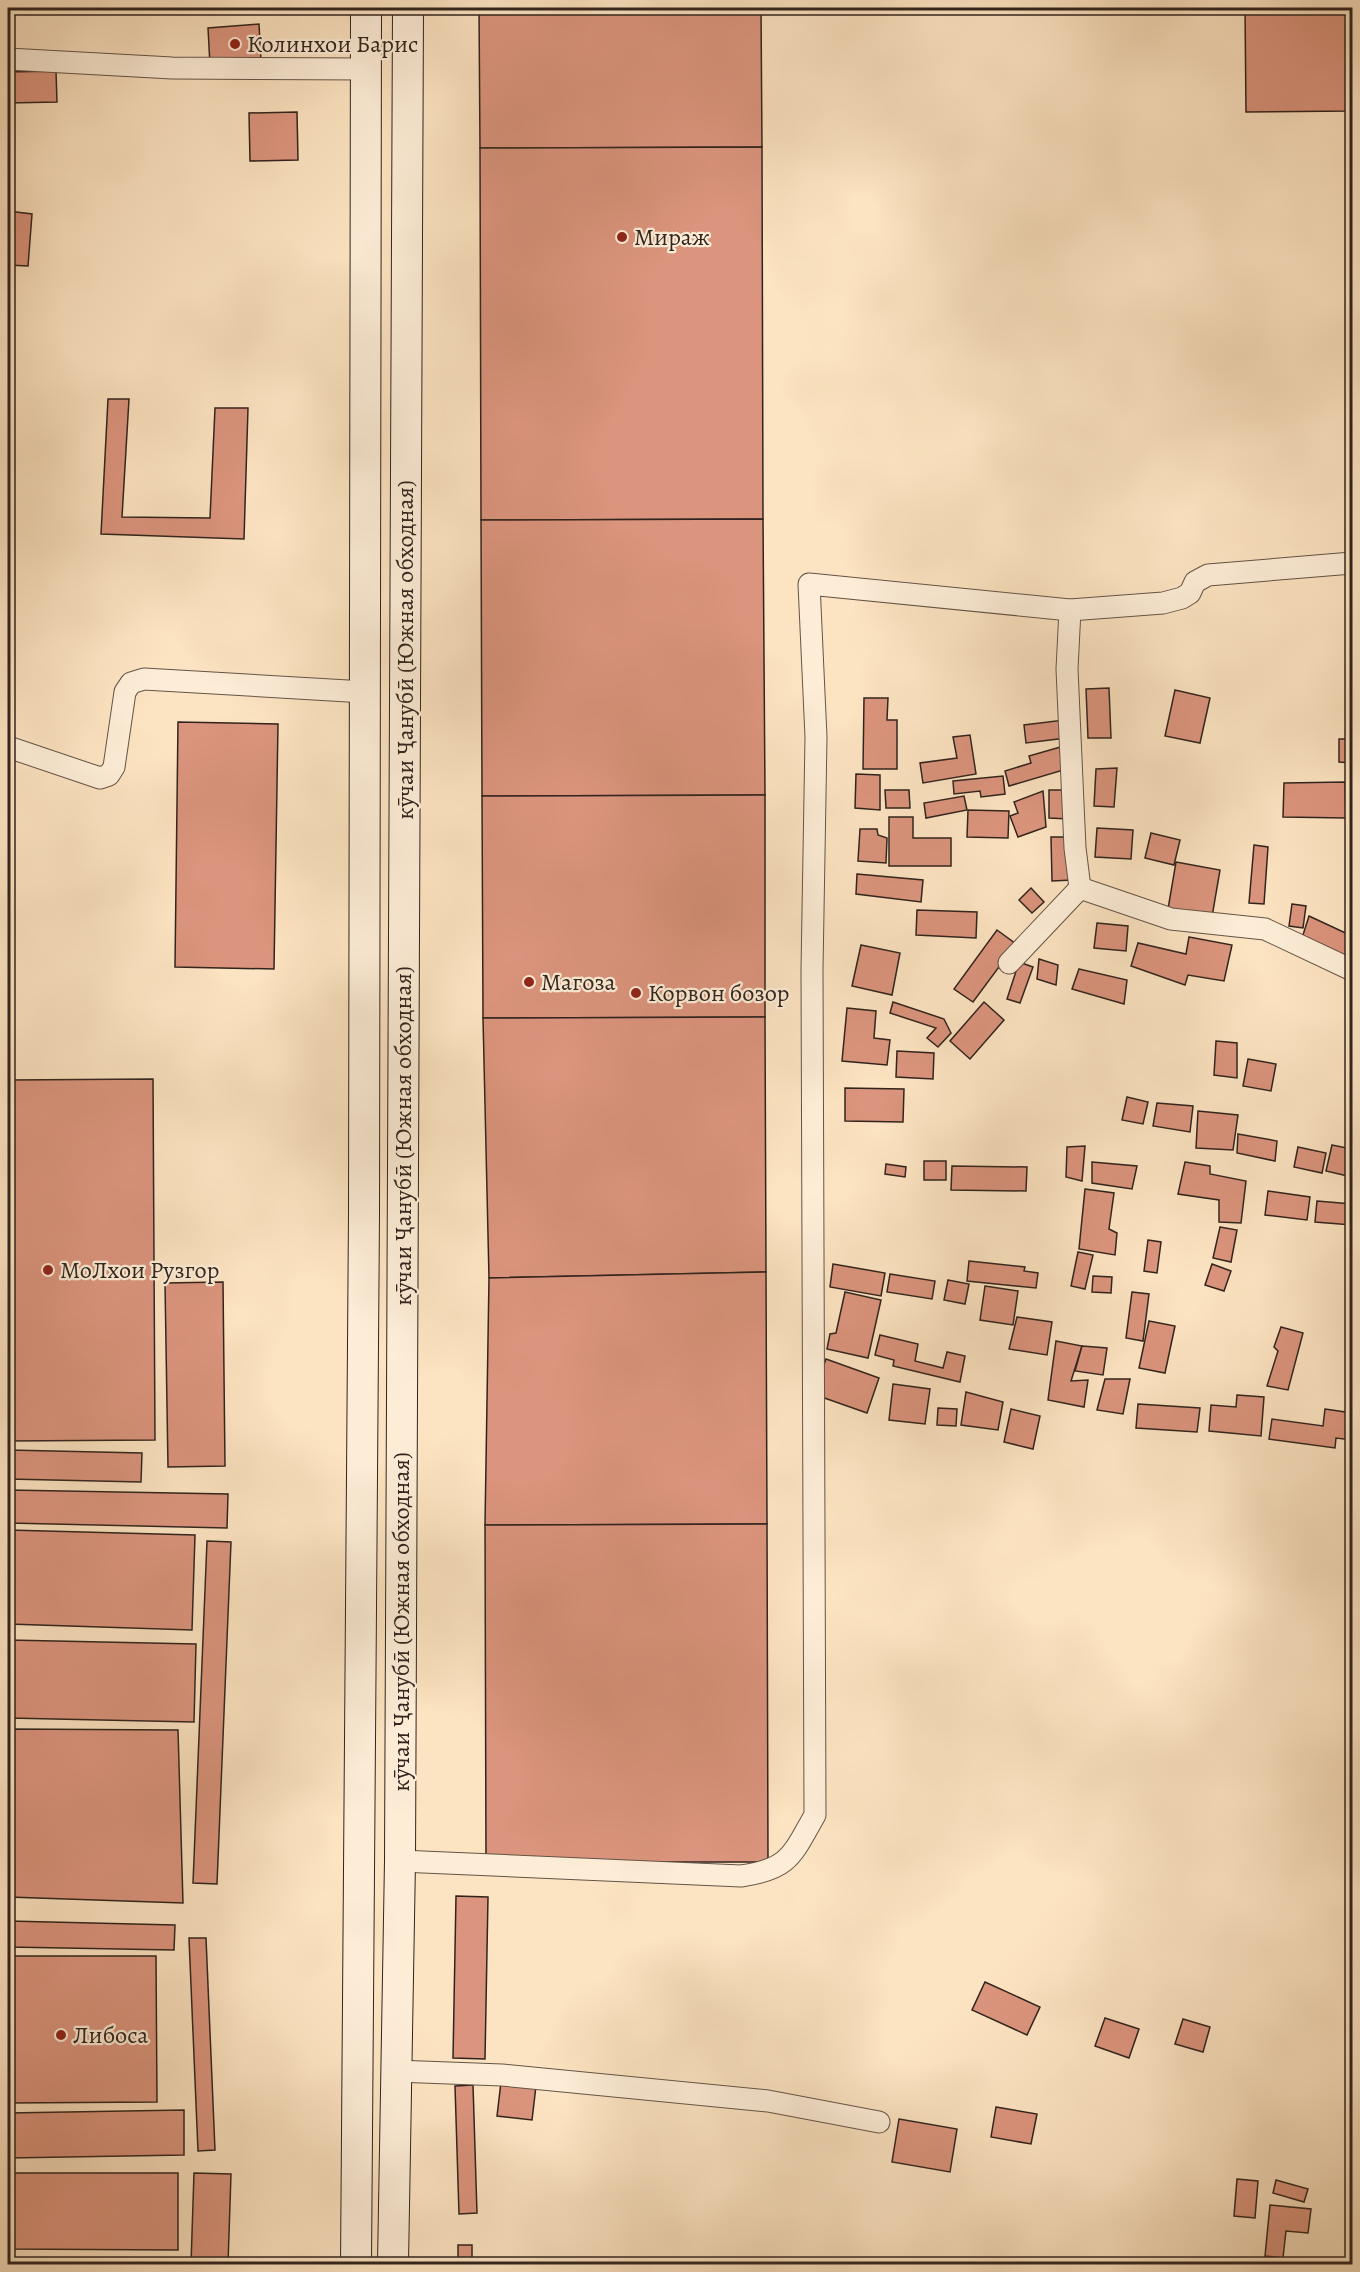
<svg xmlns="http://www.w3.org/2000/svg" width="1360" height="2272" viewBox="0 0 1360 2272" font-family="Alegreya,serif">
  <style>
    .building { fill: #db947d; stroke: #31241e; stroke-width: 1.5 }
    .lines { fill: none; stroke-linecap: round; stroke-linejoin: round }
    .street-casing { stroke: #645447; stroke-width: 23 }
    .secondary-casing { stroke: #31241e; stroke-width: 32 }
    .street { stroke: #fdedd7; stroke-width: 21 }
    .secondary { stroke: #fdedd7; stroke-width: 30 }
    .poi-dot { fill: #8f2418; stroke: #fdedd7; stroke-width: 2 }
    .labels { text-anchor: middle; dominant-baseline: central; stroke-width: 4.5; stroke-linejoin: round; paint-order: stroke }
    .poi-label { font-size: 24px; fill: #31241e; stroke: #fdedd7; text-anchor: start }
    .street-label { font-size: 24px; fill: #31241e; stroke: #fdedd7 }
  </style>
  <rect width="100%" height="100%" fill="#fce3c1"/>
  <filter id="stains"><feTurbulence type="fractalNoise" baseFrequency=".00333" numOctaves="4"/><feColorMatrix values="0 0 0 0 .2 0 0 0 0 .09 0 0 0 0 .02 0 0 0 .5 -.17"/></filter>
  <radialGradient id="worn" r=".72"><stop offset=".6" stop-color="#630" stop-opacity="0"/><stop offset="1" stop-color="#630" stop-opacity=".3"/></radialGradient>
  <!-- building -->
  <g class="building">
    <path d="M479 8H761L762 147 480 148Z"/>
    <path d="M1245 8H1352V111L1246 112Z"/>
    <path d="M259 24 261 61 210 65 208 28Z"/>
    <path d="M56 71 57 102 8 103V72Z"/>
    <path d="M297 112 298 160 250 161 249 113Z"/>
    <path d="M762 147 763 519 481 520 480 148Z"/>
    <path d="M8 211 32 214 28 266 8 265Z"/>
    <path d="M108 399H129L122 517 210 518 215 408H248L244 539 101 534Z"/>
    <path d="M763 519 765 795 482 796 481 520Z"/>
    <path d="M1109 688 1111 738H1088L1086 689Z"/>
    <path d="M1175 690 1210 698 1200 743 1165 736Z"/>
    <path d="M864 698H888L887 720H897V769H863Z"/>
    <path d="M1064 720 1066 738 1026 743 1024 725Z"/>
    <path d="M178 722 278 724 274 969 175 967Z"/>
    <path d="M970 735 976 774 923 783 920 763 957 758 953 737Z"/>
    <path d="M1339 739H1352V763L1339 762Z"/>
    <path d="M1064 746 1070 768 1009 786 1005 771 1031 763 1029 756Z"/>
    <path d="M1117 768 1114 807 1094 806 1096 769Z"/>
    <path d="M856 774 880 775V810L855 808Z"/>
    <path d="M1003 776 1005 794 981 797 980 791 954 794 953 781Z"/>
    <path d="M1345 782 1346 818 1283 817 1284 783Z"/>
    <path d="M885 790H909L910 808H886Z"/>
    <path d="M1049 790H1069V819L1049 818Z"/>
    <path d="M1043 791 1046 827 1018 837 1010 816 1018 813 1014 802Z"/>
    <path d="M765 795V1017L483 1018 482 796Z"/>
    <path d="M964 796 967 810 926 818 924 803Z"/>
    <path d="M968 810 1009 811 1008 838 967 837Z"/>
    <path d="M889 817H913V838H951V866H889Z"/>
    <path d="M1097 828 1133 830 1131 859 1095 857Z"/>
    <path d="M860 829H877L878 835 887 838 886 863 858 861Z"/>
    <path d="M1151 833 1180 840 1174 865 1145 858Z"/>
    <path d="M1051 837H1071L1072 880 1052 881Z"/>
    <path d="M1254 845 1268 847 1264 904 1249 903Z"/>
    <path d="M1176 862 1220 870 1212 917 1168 909Z"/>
    <path d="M857 874 923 880 921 902 856 894Z"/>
    <path d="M1031 888 1044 902 1032 913 1019 900Z"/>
    <path d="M1292 904 1306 906 1303 928 1289 926Z"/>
    <path d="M917 910 977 912 976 938 916 935Z"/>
    <path d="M1309 916 1352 936V954L1350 960 1302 938Z"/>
    <path d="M1097 923 1128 926 1126 951 1094 948Z"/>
    <path d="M997 930 1016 944 973 1002 954 989Z"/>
    <path d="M1189 937 1232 945 1224 981 1188 975 1185 985 1131 966 1138 943 1186 954Z"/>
    <path d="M861 945 900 953 892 995 852 986Z"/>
    <path d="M1039 959 1058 965 1056 985 1037 979Z"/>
    <path d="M1019 962 1033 967 1020 1003 1007 999Z"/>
    <path d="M1079 969 1127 980 1124 1004 1072 989Z"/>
    <path d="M893 1002 944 1019 951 1033 938 1047 927 1038 936 1028 890 1013Z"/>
    <path d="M984 1002 1004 1020 970 1059 950 1041Z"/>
    <path d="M847 1008 876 1011 874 1038 890 1040 887 1065 842 1061Z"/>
    <path d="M765 1017 766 1272 489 1278 483 1018Z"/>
    <path d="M1216 1041 1237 1043V1078L1214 1075Z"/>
    <path d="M897 1051 934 1053 933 1079 896 1077Z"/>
    <path d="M1248 1059 1276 1064 1271 1091 1243 1086Z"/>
    <path d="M153 1079 155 1440 8 1441V1080Z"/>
    <path d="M845 1088 904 1089 903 1122 845 1121Z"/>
    <path d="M1127 1097 1148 1102 1143 1124 1122 1120Z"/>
    <path d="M1157 1103 1193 1106 1190 1132 1153 1126Z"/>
    <path d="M1198 1111 1238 1115 1233 1150 1196 1148Z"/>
    <path d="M1238 1134 1277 1141 1275 1161 1237 1153Z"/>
    <path d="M1332 1145 1352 1149V1177L1326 1171Z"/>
    <path d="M1085 1146 1082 1181 1066 1177 1067 1147Z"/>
    <path d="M1298 1147 1326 1153 1322 1173 1294 1167Z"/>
    <rect x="924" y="1161" width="22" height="19"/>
    <path d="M1092 1162 1137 1166 1132 1189 1092 1183Z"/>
    <path d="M1185 1162 1210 1166V1174L1246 1181 1241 1223 1219 1222V1200L1178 1194Z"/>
    <path d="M886 1164 906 1167 905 1177 885 1174Z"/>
    <path d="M952 1166 1027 1167 1026 1191 951 1190Z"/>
    <path d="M1085 1189 1114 1193 1109 1229 1117 1233 1115 1255 1079 1249Z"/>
    <path d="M1268 1191 1310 1197 1307 1220 1265 1215Z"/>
    <path d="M1317 1201 1352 1204V1225L1315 1222Z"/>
    <path d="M1220 1227 1237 1230 1231 1262 1213 1258Z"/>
    <path d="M1148 1240 1161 1242 1157 1273 1144 1271Z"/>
    <path d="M1078 1252 1093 1255 1085 1289 1071 1286Z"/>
    <path d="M969 1261 1025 1267 1024 1271 1038 1273 1036 1288 967 1281Z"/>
    <path d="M833 1264 885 1273 881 1296 830 1287Z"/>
    <path d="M1212 1264 1231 1271 1224 1291 1205 1285Z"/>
    <path d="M766 1272 767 1524 485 1525 489 1278Z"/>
    <path d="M890 1274 935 1281 932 1299 887 1292Z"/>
    <path d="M1093 1276 1112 1277 1111 1293 1092 1292Z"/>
    <path d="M948 1280 969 1284 965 1304 944 1300Z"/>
    <path d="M223 1282 225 1466 168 1467 165 1283Z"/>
    <path d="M985 1286 1018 1291 1013 1325 980 1320Z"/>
    <path d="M845 1292 881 1300 868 1358 827 1349 830 1334 836 1333Z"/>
    <path d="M1132 1292 1149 1294 1143 1341 1126 1338Z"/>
    <path d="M1017 1317 1052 1322 1047 1355 1009 1349Z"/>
    <path d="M1149 1321 1175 1326 1165 1373 1139 1368Z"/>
    <path d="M1281 1327 1303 1333 1288 1390 1267 1386 1278 1351 1274 1347Z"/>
    <path d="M880 1335 918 1344 915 1361 943 1368 947 1352 965 1356 960 1382 893 1366 894 1360 875 1355Z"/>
    <path d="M1056 1341 1082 1346 1071 1381 1088 1380 1084 1407 1048 1400Z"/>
    <path d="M1082 1346 1107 1348 1103 1375 1075 1371Z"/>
    <path d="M826 1359 879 1378 867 1413 813 1394Z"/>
    <path d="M1105 1379H1130L1123 1414 1097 1410Z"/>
    <path d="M893 1384 930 1389 925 1424 889 1420Z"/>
    <path d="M966 1392 1003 1402 998 1430 961 1425Z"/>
    <path d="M1237 1395 1264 1397 1261 1436 1209 1431 1211 1405 1236 1407Z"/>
    <path d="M1138 1404 1200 1408 1197 1432 1136 1428Z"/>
    <path d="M938 1408 957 1409 956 1426 937 1425Z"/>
    <path d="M1011 1409 1040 1416 1033 1449 1004 1442Z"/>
    <path d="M1325 1409 1352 1413V1440L1336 1438 1335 1448 1269 1439 1272 1419 1323 1426Z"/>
    <path d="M8 1450 142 1453 141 1482 8 1479Z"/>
    <path d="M8 1490 228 1494 227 1528 8 1523Z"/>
    <path d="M767 1524 768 1862H486L485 1525Z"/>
    <path d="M8 1530 195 1535 192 1630 8 1624Z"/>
    <path d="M207 1541 231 1542 217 1884 193 1883Z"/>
    <path d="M8 1640 196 1644 194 1722 8 1718Z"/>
    <path d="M8 1729 178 1730 183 1903 8 1897Z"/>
    <path d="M456 1896 488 1897 485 2059 453 2058Z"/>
    <path d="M8 1921 175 1925 174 1950 8 1947Z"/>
    <path d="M189 1938H206L215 2150 198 2151Z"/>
    <path d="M8 1956H156L157 2102 8 2103Z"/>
    <path d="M985 1982 1040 2007 1027 2035 972 2010Z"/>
    <path d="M1105 2018 1139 2029 1129 2058 1095 2046Z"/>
    <path d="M1183 2019 1210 2027 1203 2052 1175 2044Z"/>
    <path d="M501 2082 536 2086 532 2120 497 2116Z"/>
    <path d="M473 2085 477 2213 459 2214 455 2086Z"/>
    <path d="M996 2107 1037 2114 1031 2144 991 2137Z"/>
    <path d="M184 2110V2155L8 2158V2113Z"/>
    <path d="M899 2119 957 2129 950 2172 892 2162Z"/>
    <path d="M8 2173H178V2250L8 2249Z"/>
    <path d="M194 2173 231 2174 228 2264H191Z"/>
    <path d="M1237 2179 1258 2181 1255 2218 1234 2216Z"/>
    <path d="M1276 2180 1308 2189 1304 2202 1273 2193Z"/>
    <path d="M1270 2205 1311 2209 1308 2233 1286 2231 1283 2258 1265 2256Z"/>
    <rect x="458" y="2245" width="14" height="19"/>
  </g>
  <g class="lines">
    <defs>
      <g id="street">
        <path d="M8 59 172 68 366 69"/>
        <path d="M8 747 100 778 109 775 114 767 125 692 131 683 144 679 365 692"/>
        <path d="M1080 888 1171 919 1265 929 1352 970"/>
        <path d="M1009 963 1080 888 1075 848 1067 669 1070 610"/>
        <path d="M400 1861 741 1876C790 1869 792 1855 815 1815L812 970 816 737 809 584 1070 610 1163 603 1182 598 1190 593 1195 582 1208 575 1352 563"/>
        <path d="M395 2071 502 2075 768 2101 879 2122"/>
      </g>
      <g id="secondary">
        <path d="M356 2264 364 1214 366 8"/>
        <path d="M393 2264 400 1861 408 8"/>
      </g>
    </defs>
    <!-- street casing -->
    <use href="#street" class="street-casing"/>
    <!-- secondary casing -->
    <use href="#secondary" class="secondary-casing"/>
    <!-- street -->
    <use href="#street" class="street"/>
    <!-- secondary -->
    <use href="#secondary" class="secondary"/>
  </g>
  <!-- markers -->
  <g class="poi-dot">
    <circle cx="235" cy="44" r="6"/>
    <circle cx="622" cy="237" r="6"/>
    <circle cx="529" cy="982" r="6"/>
    <circle cx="636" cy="993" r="6"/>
    <circle cx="48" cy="1270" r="6"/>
    <circle cx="61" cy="2035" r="6"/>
  </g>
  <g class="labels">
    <!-- poi labels -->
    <g class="poi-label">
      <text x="247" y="44">Колинхои Барис</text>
      <text x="634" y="237">Мираж</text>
      <text x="541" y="982">Магоза</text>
      <text x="648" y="993">Корвон бозор</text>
      <text x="60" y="1270">МоЛхои Рузгор</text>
      <text x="73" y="2035">Либоса</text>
    </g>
    <!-- street labels -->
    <g class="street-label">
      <text transform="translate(405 650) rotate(-90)">кӯчаи Ҷанубӣ (Южная обходная)</text>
      <text transform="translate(403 1136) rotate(-90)">кӯчаи Ҷанубӣ (Южная обходная)</text>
      <text transform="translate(401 1622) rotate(-90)">кӯчаи Ҷанубӣ (Южная обходная)</text>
    </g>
  </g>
  <!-- margin -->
  <rect width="1360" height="2272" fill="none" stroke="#fce3c1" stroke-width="30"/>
  <rect x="9" y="9" width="1342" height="2254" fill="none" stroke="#31241e" stroke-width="3"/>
  <rect x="15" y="15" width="1330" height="2242" fill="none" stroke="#31241e" stroke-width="1.5"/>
  <rect width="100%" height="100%" filter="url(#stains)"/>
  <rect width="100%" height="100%" fill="url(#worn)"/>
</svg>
